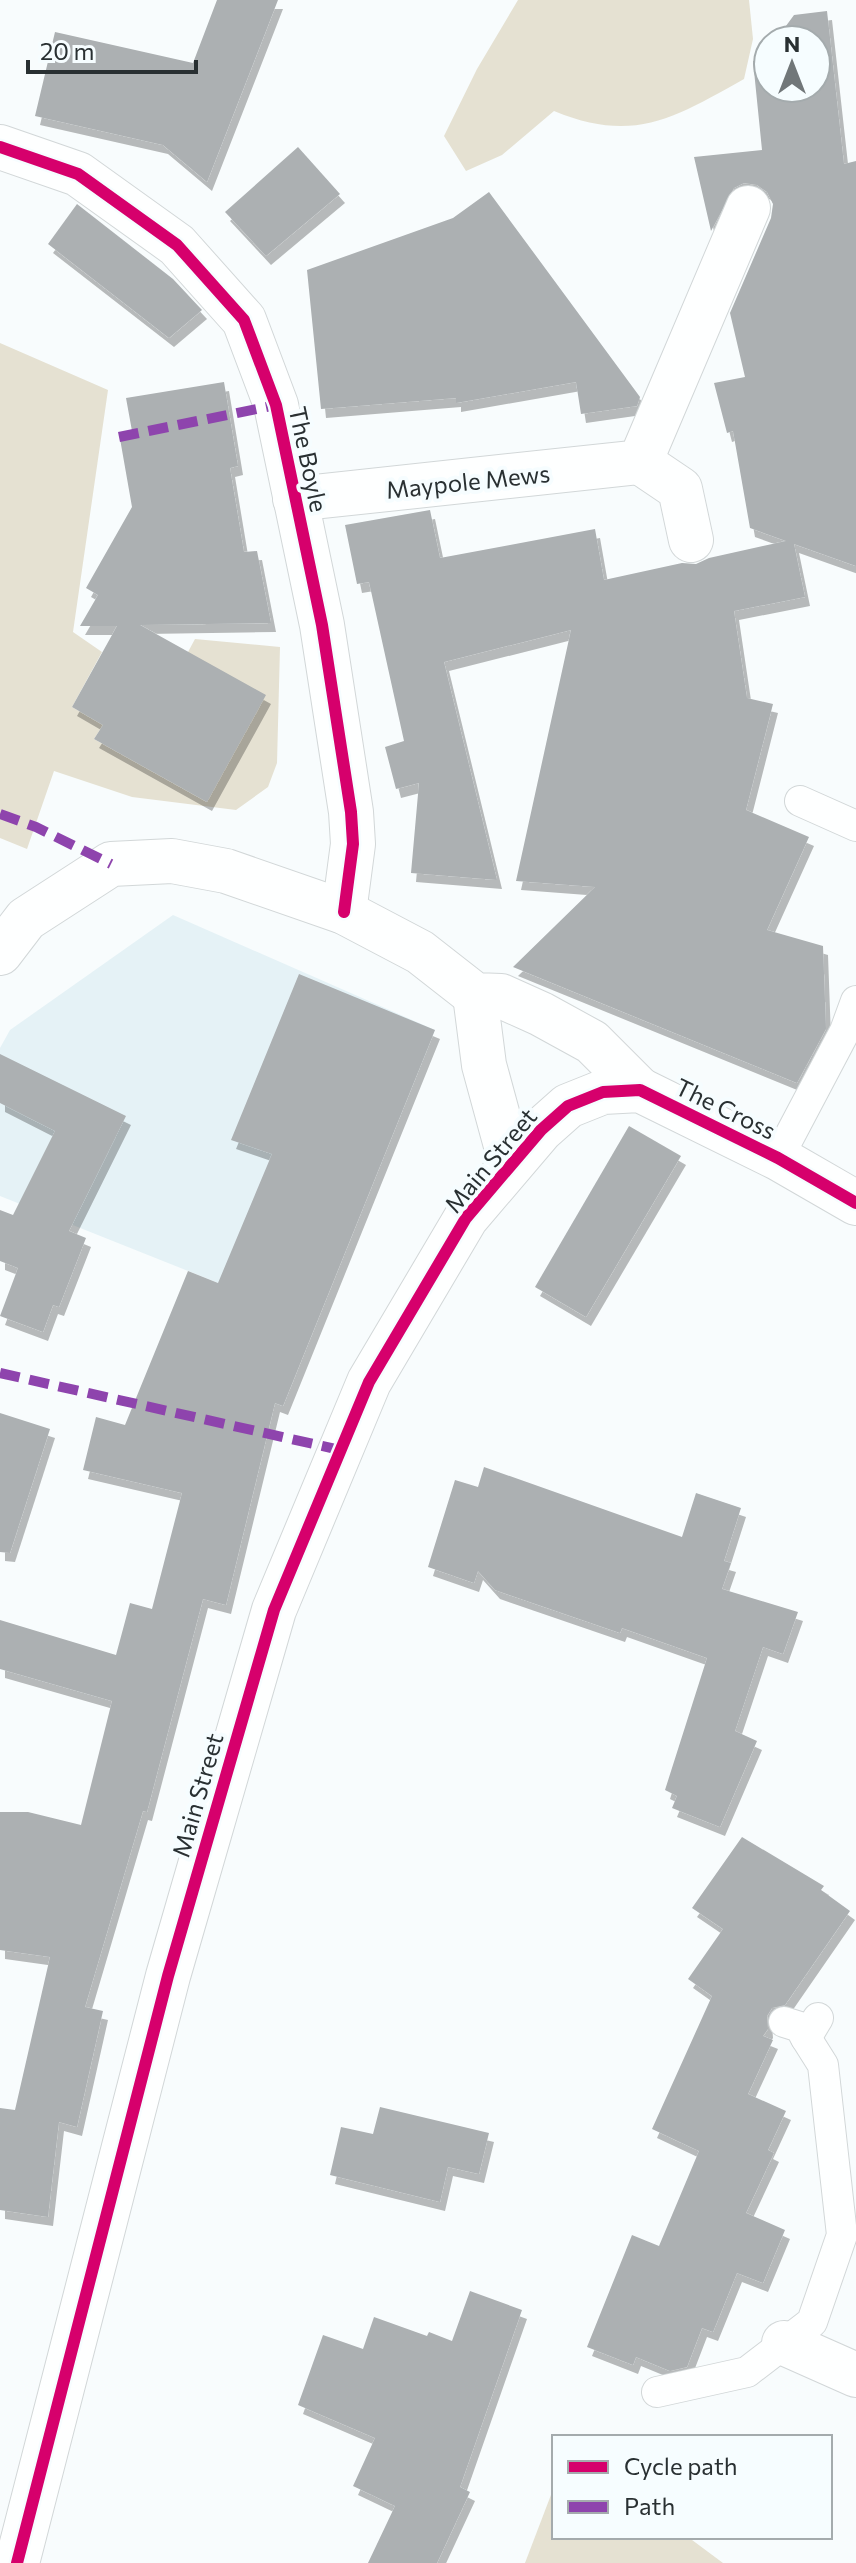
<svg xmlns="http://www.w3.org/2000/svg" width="856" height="2563" viewBox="0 0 856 2563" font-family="Commissioner,sans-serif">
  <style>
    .built { fill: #e5f2f6 }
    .green { fill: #e5e1d2 }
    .building { fill: #acb0b2; filter: url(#shadow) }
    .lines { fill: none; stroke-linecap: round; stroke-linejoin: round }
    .lane-casing { stroke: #d2d7d8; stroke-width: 32 }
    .street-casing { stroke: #d2d7d8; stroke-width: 46 }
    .secondary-casing { stroke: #d2d7d8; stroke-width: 46 }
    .lane { stroke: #feffff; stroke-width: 30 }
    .street { stroke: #feffff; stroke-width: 44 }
    .secondary { stroke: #feffff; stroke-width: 44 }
    .quiet { stroke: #8e44ad; stroke-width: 10; stroke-dasharray: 20 10; stroke-linecap: butt }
    .cycleway-casing { stroke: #f6fdff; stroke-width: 17 }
    .cycleway { stroke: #d6006c; stroke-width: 12 }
    .labels { text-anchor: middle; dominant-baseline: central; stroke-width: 8; stroke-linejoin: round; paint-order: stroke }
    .street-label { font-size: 24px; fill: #293032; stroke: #f6fdff }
  </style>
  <defs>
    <filter id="shadow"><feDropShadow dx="5" dy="9" stdDeviation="0" flood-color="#0004"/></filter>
  </defs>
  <rect width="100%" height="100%" fill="#f8fcfd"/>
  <!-- built -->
  <path class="built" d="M173 915 435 1030 316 1322 0 1196V1048L10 1030Z"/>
  <!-- green -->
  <g class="green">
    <path d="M518 0H749L753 39 744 79C674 118 634 144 554 111L502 155 466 171 444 136 477 69Z"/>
    <path d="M0 343 108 390 73 632 102 652 72 707 103 725 94 739 207 802 188 652 195 639 280 647 277 763 268 787 236 810 132 797 54 771 27 849 0 838Z"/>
    <path d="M554 2487V2537H688L723 2563H525Z"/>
  </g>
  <!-- building -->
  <g class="building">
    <path d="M217 0H278L207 182 163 145 35 116 55 32 193 63Z"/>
    <path d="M827 11 844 164 856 161V566L794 544 805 597 734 611 747 698 773 704 746 810 809 837 767 930 823 946 826 1029 797 1083 513 967 595 887 516 881 571 630 444 662 497 880 411 873 419 783 396 789 385 747 404 741 369 582 357 584 345 525 430 510 440 558 595 529 604 580 682 563 696 564 709 558 786 541 750 528 733 431 727 433 714 383 745 377 730 313 771 218 773 204 767 192 757 185 744 183 734 188 711 231 694 157 762 150 753 61 768 59V88H816V40H784L783 30 794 15Z"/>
    <path d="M298 147 340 194 266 256 225 212Z"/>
    <path d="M489 192 640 397 637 406 581 414 576 382 456 403V398L321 409 307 270 453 218Z"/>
    <path d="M77 204 173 279 202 310 169 338 48 244Z"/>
    <path d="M224 382 238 466 230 468 244 552 257 551 271 623 140 625 266 695 207 802 94 739 103 725 72 707 117 626H80L98 595 86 588 132 507 119 433 132 431 126 398Z"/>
    <path d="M299 974 435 1030 283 1406 275 1403 226 1605 203 1599 147 1812 143 1811 85 2007 103 2011 77 2127 59 2122 48 2217 0 2210V2108L15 2110 50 1957 0 1950V1812H28L81 1825 112 1701 0 1669V1620L116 1655 130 1603 152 1609 182 1493 83 1470 96 1417 125 1425 188 1271 218 1283 272 1154 231 1140Z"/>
    <path d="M0 1054 126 1116 69 1231 86 1238 59 1307 53 1305 43 1332 0 1316 18 1268 0 1261V1210L13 1215 55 1131 0 1103Z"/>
    <path d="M629 1126 681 1156 586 1317 535 1287Z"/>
    <path d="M0 1413 50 1429 10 1553 0 1552Z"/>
    <path d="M484 1467 682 1537 696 1493 741 1508 724 1561 731 1563 722 1589 798 1612 783 1654 763 1647 735 1731 757 1741 720 1827 672 1808 677 1796 665 1790 707 1658 622 1628 620 1633 495 1590 478 1571 474 1583 428 1567 455 1480 478 1487Z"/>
    <path d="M742 1837 824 1886 821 1890 850 1911 785 2005 772 2008 767 2016 768 2029 763 2036 773 2040 748 2094 786 2111 768 2150 774 2153 746 2213 785 2230 763 2283 737 2273 713 2332 702 2328 687 2367 670 2371 636 2357 633 2365 587 2347 632 2235 659 2246 699 2151 652 2129 712 1996 688 1979 723 1929 692 1908Z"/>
    <path d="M380 2107 489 2133 479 2174 448 2167 440 2202 330 2175 341 2127 373 2134Z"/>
    <path d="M470 2291 522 2310 460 2487 470 2492 437 2563H368L395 2506 353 2486 375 2438 298 2405 323 2335 363 2349 374 2317 427 2336 429 2332 452 2341Z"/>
  </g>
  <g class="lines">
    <defs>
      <g id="lane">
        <path d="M800 801 856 826"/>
        <path d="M778 1158 845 1031 856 1001"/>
        <path d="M784 2022 800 2027 806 2038 818 2018"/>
        <path d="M657 2392 747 2372 812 2322 842 2235 823 2065 806 2038"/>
      </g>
      <g id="street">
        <path d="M0 147 78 174 177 245 244 320 276 405 322 625 351 812 353 844 344 912"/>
        <path d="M640 462 680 489 691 540"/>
        <path d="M295 499 640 462 748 208"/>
        <path d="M0 953 26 919 111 864 172 861 226 871 344 912 420 952 475 995 501 996 541 1014 592 1042 640 1090"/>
        <path d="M475 995 484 1065 511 1164"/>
        <path d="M784 2343 856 2375"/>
      </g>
      <path id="secondary" d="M17 2563 168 1976 274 1610 369 1382 466 1218 541 1130 568 1106 603 1092 640 1090 778 1158 856 1203"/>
    </defs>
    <!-- lane casing -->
    <use href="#lane" class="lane-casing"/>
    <!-- street casing -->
    <use href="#street" class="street-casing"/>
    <!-- secondary casing -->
    <use href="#secondary" class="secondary-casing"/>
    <!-- lane -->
    <use href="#lane" class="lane"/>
    <!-- street -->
    <use href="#street" class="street"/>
    <!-- secondary -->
    <use href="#secondary" class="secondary"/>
    <!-- quiet -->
    <g class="quiet">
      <path d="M119 437 276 405"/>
      <path d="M0 814 36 827 111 864"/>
      <path d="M0 1373 340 1450"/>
    </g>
    <defs>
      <g id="cycleway">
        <path d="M0 147 78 174 177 245 244 320 276 405 322 625 351 812 353 844 344 912"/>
        <path d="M17 2563 168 1976 274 1610 369 1382 466 1218 541 1130 568 1106 603 1092 640 1090 778 1158 856 1203"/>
      </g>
    </defs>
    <!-- cycleway casing -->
    <use href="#cycleway" class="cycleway-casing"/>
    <!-- cycleway -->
    <use href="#cycleway" class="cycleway"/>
  </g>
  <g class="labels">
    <!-- street labels -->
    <g class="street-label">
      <text transform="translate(309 459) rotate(78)">The Boyle</text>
      <text transform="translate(468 481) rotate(-6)">Maypole Mews</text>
      <text transform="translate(726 1108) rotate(26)">The Cross</text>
      <text transform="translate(490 1160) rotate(-50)">Main Street</text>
      <text transform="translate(197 1795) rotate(-74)">Main Street</text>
    </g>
  </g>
  <!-- legend -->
  <rect x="552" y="2435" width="280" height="104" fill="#f6fdff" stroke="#a4abad" stroke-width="2"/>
  <rect x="568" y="2461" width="40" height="12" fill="#d6006c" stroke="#a4abad" stroke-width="2"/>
  <text x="624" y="2475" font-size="24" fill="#293032">Cycle path</text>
  <rect x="568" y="2501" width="40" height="12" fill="#8e44ad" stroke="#a4abad" stroke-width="2"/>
  <text x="624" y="2515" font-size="24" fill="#293032">Path</text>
  <!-- north arrow -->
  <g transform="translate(792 64)"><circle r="38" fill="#f6fdff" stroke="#a4abad" stroke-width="2"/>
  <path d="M0-6L14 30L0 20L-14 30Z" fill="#717779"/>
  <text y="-12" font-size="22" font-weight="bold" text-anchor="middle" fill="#293032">N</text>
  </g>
  <!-- scale -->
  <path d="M28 60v12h168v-12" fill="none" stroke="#293032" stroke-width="4"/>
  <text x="40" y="60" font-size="24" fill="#293032" stroke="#f6fdff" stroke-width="6" paint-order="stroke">20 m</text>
</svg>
